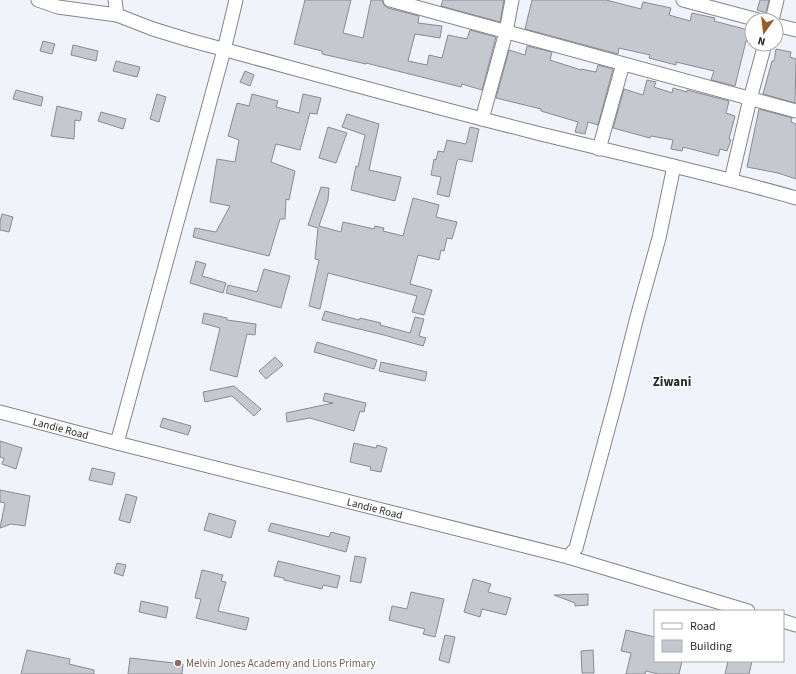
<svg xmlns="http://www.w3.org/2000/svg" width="796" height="674" viewBox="0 0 796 674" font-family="'Source Sans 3',sans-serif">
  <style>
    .building { fill: #c6c8cf; stroke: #8a8b92 }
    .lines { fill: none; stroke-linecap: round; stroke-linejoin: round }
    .minor-casing { stroke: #84858c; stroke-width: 15 }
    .minor { stroke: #fff; stroke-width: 13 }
    .education-dot { fill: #8d6e63; stroke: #fff; stroke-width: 1.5 }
    .labels { text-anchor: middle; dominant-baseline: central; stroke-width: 3; stroke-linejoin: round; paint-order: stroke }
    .street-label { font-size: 11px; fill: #29292c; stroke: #fff }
    .education-label { font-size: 11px; fill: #785e54; stroke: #fff; text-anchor: start }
    .quarter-label { font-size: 13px; font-weight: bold; fill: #29292c; stroke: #fff }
  </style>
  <rect width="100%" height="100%" fill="#f1f3fb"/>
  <!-- building -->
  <g class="building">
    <path d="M305 0H351L343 33 363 38 371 0H382L384 5 388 8 419 16 418 23 442 26 440 38 415 34 408 61 427 65 429 55 442 58 448 35 467 39 470 30 496 37 482 90 462 84 461 87 366 63V64L322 54V51L294 44Z"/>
    <path d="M443 0H504L500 22 441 6Z"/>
    <path d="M532 0H606L641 9 643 2 671 8 669 15 690 21 692 13 715 18 714 21 752 31V42L746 41 735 86 711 80 714 71 676 62V65L649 58 650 55 619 48 618 54 525 29Z"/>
    <path d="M760 0H769L766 13 757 10Z"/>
    <path d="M43 41 55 44 52 54 40 51Z"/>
    <path d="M73 45 98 51 96 61 71 55Z"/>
    <path d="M527 46 552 52 550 60 581 70V69L596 72 598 65 613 69 598 125 588 122 585 134 575 132 578 122 541 111V109L496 98 509 50 525 55Z"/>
    <path d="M776 49 791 52 790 57 796 59 795 103 763 94 772 61H774Z"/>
    <path d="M116 61 140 67 137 77 113 71Z"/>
    <path d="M245 71 254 75 250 86 240 82Z"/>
    <path d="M647 80 656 82 654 87 672 93 673 88 687 92V90L729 101 726 113 735 116 729 139 731 140 727 151 720 149 718 156 683 147 682 151 671 149 673 140 651 136 650 138 613 128 624 89 643 95Z"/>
    <path d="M16 90 43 97 41 106 13 99Z"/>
    <path d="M157 94 166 97 159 122 150 119Z"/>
    <path d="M252 94 278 101 276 107 299 113 303 94 321 98 317 114 310 113 300 150 276 144 271 162 295 171 289 200 286 199 285 219H280L269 256 193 237 195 228 216 232 230 206 210 202 217 159 235 162 239 140 228 136 237 103 249 106Z"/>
    <path d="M57 106 82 112 80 121 75 120 74 139 51 136Z"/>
    <path d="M759 109 792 118 791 122 796 124V179L778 173 747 167Z"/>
    <path d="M101 112 126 119 123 129 98 121Z"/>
    <path d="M347 114 379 124 369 170 401 177 395 201 351 190 356 166 358 167 365 135 342 127Z"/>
    <path d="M328 127 347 133 336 163 319 158Z"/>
    <path d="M470 127 479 129 472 162 459 159 457 161 449 197 437 194 441 177 431 175 434 159 436 160 438 151 444 152 447 140 466 144Z"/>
    <path d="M321 187 329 188 328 200 319 226 341 232 343 222 374 229 375 226 384 228 383 231 403 236 413 198 439 205 436 217 457 222 452 239 447 238 444 251 441 250 439 260 418 255 410 284 432 290 424 315 412 312 417 296 328 273 320 309 309 306 319 260 315 259 318 228 308 225Z"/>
    <path d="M2 214 13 217 9 232 0 230V222Z"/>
    <path d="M196 261 206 264 202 276 226 283 223 293 190 283Z"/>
    <path d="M264 269 290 276 281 308 226 293 228 285 257 292Z"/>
    <path d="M325 311 359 320 360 318 381 323 380 325 410 333 415 317 424 319 419 336 426 338 423 346 384 335 322 320Z"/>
    <path d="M204 313 227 318V320L256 324 255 335 247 334 237 377 210 370 220 328 202 323Z"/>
    <path d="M317 342 377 360 374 369 314 352Z"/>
    <path d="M275 357 283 365 266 379 259 371Z"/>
    <path d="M381 362 427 372 425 381 379 371Z"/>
    <path d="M234 386 261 409 254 416 232 396 205 402 203 392Z"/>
    <path d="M325 393 366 403 364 412 360 411 354 431 310 418 287 422 286 413 333 403 323 401Z"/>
    <path d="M163 418 191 426 188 435 160 427Z"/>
    <path d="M0 441 22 448 16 469 2 464 4 458 0 457Z"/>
    <path d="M354 443 376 448 377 445 387 448 381 472 370 470 371 467 350 462Z"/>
    <path d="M92 468 115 473 112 485 89 480Z"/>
    <path d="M0 490 30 496 25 526 11 524 0 528 5 503 0 502Z"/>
    <path d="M126 494 137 497 130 523 119 520Z"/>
    <path d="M209 513 236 521 231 538 204 530Z"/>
    <path d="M271 523 329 537 331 532 350 537 346 552 268 531Z"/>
    <path d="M355 556 366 558 361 583 350 581Z"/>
    <path d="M278 561 340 576 337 588 323 585 322 589 284 580V578L274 576Z"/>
    <path d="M117 563 126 565 123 576 114 573Z"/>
    <path d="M202 570 223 575 221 581 226 582 218 611 249 618 246 630 196 618 201 599 195 598Z"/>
    <path d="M473 579 491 584 488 592 511 598 506 615 482 609 480 617 464 612Z"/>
    <path d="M411 592 444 599 435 637 423 634 425 629 389 620 392 606 407 609Z"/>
    <path d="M588 594V605L575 606V603L554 595Z"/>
    <path d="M141 601 168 607 166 618 139 612Z"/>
    <path d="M626 630 655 637V661H682L679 674H658L646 671 645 674H626L631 653 621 651Z"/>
    <path d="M445 635 455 637 449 663 439 660Z"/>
    <path d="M27 650 70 659 69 664 94 670V674H21Z"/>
    <path d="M593 650 594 673H582L581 651Z"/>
    <path d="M130 658 183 664 182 674H128Z"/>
    <path d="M728 661H752L749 674H725Z"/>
  </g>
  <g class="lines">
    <defs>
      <g id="minor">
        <path d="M38 0 58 7 117 15"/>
        <path d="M115 0 117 15 153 29 189 40C304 71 418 103 533 132 621 154 709 173 796 198"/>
        <path d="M390 0 796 111"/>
        <path d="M683 0 758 20"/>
        <path d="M772 20 777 0"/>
        <path d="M776 25 796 30"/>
        <path d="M482 119 506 32 512 0"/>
        <path d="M599 149 623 64"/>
        <path d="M731 180 750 99 765 44"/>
        <path id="s1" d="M0 412 117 443 568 557 748 611"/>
        <path d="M117 443 224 50 236 0"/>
        <path d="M568 557 576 548 617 396 637 317 659 238 674 166"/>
        <path d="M783 621 796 625"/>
      </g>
    </defs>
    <!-- minor casing -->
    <use href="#minor" class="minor-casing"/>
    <!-- minor -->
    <use href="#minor" class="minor"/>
  </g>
  <!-- markers -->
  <circle class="education-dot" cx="178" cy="663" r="4"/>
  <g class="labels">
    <!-- street labels -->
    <g class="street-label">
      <text stroke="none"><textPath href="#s1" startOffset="63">Landie Road</textPath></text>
      <text stroke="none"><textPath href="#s1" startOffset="387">Landie Road</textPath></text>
    </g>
    <!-- education labels -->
    <g class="education-label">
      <text x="186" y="663">Melvin Jones Academy and Lions Primary</text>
    </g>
    <!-- quarter labels -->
    <g class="quarter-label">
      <text x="672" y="382">Ziwani</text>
    </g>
  </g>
  <!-- legend -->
  <rect x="654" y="610" width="130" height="52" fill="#ffffff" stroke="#a9a9ab"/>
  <rect x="662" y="623" width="20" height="6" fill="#ffffff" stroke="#a9a9ab"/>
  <text x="690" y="630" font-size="12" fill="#29292c">Road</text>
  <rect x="662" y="640" width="20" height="12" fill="#c6c8cf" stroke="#a9a9ab"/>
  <text x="690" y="650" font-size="12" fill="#29292c">Building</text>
  <!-- north arrow -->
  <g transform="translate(764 32) rotate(195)"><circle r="19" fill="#ffffff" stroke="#a9a9ab"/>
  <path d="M0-3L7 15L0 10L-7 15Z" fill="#9b5d23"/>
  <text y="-6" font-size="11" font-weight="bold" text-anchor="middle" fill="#29292c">N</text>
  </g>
</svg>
